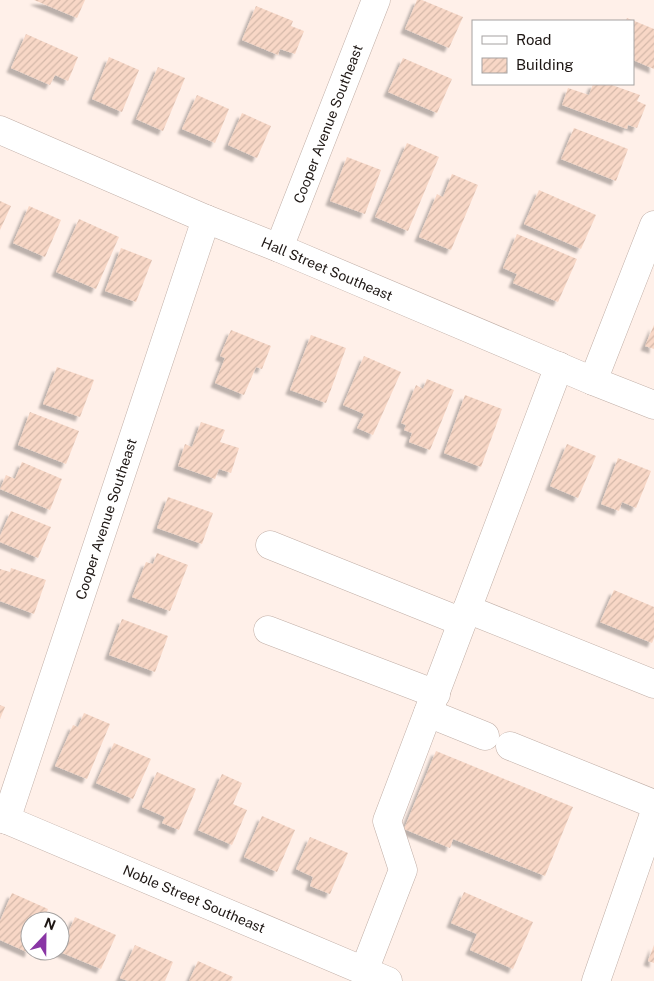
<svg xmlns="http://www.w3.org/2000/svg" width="654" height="981" viewBox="0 0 654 981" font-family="'Public Sans',sans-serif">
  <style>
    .building { fill: url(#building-hatch); filter: url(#shadow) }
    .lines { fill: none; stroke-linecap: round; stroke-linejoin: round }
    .minor-casing { stroke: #c1afa7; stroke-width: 29 }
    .major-casing { stroke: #c1afa7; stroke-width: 29 }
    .minor { stroke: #fff; stroke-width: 28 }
    .major { stroke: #fff; stroke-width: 28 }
    .labels { text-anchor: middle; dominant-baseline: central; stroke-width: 4; stroke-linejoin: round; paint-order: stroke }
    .street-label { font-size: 14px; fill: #1e1714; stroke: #fff }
  </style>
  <defs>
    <pattern id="building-hatch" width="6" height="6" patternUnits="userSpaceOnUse" patternTransform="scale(1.25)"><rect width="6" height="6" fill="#f8d7c6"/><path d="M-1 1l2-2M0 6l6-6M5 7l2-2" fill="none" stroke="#d4b8a9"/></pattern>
    <filter id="shadow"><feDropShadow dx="-4.5" dy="4.5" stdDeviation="1" flood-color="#0004"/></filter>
  </defs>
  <rect width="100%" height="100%" fill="#fff0e9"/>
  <!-- building -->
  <g class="building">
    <path d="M34 0H85L77 18Z"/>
    <path d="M417 0H422L463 17 449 48 405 29Z"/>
    <path d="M256 6 293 21 291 26 304 31 295 54 280 49 278 55 242 40Z"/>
    <path d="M627 18 654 29V69L633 60V21H626Z"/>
    <path d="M26 34 78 57 68 81 55 75 50 85 11 68Z"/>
    <path d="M109 57 139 70 122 112 92 99Z"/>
    <path d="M403 58 452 79 437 113 388 92Z"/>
    <path d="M158 67 185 78 163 131 136 119Z"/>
    <path d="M593 84H609L640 95 637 101 646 105 637 128 628 125 627 129 562 105 568 88 589 95Z"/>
    <path d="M197 95 229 109 215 143 182 129Z"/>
    <path d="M242 113 271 126 257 158 228 145Z"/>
    <path d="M574 128 628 149 616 181 561 159Z"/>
    <path d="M407 143 439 157 408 231 375 217Z"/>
    <path d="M347 157 381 170 365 214 330 201Z"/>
    <path d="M452 174 478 185 451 250 419 237 437 194 443 197Z"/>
    <path d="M539 190 596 215 581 249 524 224Z"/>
    <path d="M0 201 11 206 0 230Z"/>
    <path d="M29 206 61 220 45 257 13 243Z"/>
    <path d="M79 219 119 237 96 289 56 272Z"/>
    <path d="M517 234 577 259 558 302 513 283 517 274 503 268Z"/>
    <path d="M121 248 152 260 136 302 105 291Z"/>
    <path d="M654 325V349L645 346Z"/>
    <path d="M231 330 271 346 262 369 256 367 244 395 215 383 225 358 220 356Z"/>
    <path d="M311 335 346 348 326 403 290 390Z"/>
    <path d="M364 356 401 372 373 435 357 428 364 414 343 405Z"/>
    <path d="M57 367 94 380 80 417 43 404Z"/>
    <path d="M427 379 454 390 430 450 409 442 412 433 404 430 406 425 401 423 416 385 423 389Z"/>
    <path d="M465 395 502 409 481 467 444 453Z"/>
    <path d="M30 412 79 431 66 464 18 445Z"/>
    <path d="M201 422 225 430 220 442 239 448 231 473 219 469 215 479 178 466 185 444 192 447Z"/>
    <path d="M567 444 596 456 578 498 550 486Z"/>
    <path d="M618 458 651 471 636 508 622 502 619 511 601 504Z"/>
    <path d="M22 462 62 479 50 510 0 489 6 475 15 479Z"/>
    <path d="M168 497 213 513 202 544 157 528Z"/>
    <path d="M11 511 51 527 38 558 0 542V536Z"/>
    <path d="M157 553 188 565 170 611 132 597 146 562 153 564Z"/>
    <path d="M11 568 46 580 34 614 0 601V569L10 572Z"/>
    <path d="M614 590 654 607V638L652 643 600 622Z"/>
    <path d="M122 619 168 636 155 672 109 655Z"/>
    <path d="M0 705 5 707 0 719Z"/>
    <path d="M84 713 110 724 87 779 55 766 73 725 78 727Z"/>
    <path d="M114 743 151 759 133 799 96 783Z"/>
    <path d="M436 751 573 807 545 876 453 839 450 848 404 829Z"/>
    <path d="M157 772 196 789 179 830 162 823 165 817 142 807Z"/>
    <path d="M222 774 242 783 233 804 247 810 232 845 198 830Z"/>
    <path d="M262 816 295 830 277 872 244 857Z"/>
    <path d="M310 837 348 853 330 894 310 886 313 877 296 869Z"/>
    <path d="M464 892 533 922 513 969 470 950 477 934 451 923Z"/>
    <path d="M12 893 48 909 43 921H30V950L29 953 0 940V921Z"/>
    <path d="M75 917 116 935 101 969 60 952Z"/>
    <path d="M135 945 173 962 165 981H128L120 978Z"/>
    <path d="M654 945V963L648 961Z"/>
    <path d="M198 961 233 977 231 981H189Z"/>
  </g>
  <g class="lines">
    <defs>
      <g id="minor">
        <path d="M279 248 376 0"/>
        <path d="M593 381 654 225"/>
        <path d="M270 545 462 622"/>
        <path d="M467 609 654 684"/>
        <path d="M268 630 436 694"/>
        <path d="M428 713 485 736"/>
        <path d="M510 746 654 804"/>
        <path d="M0 817 388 981"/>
        <path d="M6 820 206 219"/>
        <path d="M364 971 403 870 387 821 559 366"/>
        <path d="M596 981 654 814"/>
      </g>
      <path id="major" d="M0 130 206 219 279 248 593 381 654 405"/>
    </defs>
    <!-- minor casing -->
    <use href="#minor" class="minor-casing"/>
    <!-- major casing -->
    <use href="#major" class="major-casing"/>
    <!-- minor -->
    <use href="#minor" class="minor"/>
    <!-- major -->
    <use href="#major" class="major"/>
  </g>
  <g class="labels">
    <!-- street labels -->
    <g class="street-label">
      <text transform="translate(328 124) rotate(-69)">Cooper Avenue Southeast</text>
      <text transform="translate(327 269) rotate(23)">Hall Street Southeast</text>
      <text transform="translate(106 519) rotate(-72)">Cooper Avenue Southeast</text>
      <text transform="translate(194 899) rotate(23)">Noble Street Southeast</text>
    </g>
  </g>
  <!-- legend -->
  <rect x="472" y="20" width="162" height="65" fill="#ffffff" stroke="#a5a2a1"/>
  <rect x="482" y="36" width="25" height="8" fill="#ffffff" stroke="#a5a2a1"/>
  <text x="516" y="45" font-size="15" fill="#1e1714">Road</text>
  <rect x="482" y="58" width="25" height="15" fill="url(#building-hatch)" stroke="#a5a2a1"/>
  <text x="516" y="70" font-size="15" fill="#1e1714">Building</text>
  <!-- north arrow -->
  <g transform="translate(45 936) rotate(22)"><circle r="24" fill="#ffffff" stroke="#a5a2a1"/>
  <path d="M0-4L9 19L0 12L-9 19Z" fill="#8936a5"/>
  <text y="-8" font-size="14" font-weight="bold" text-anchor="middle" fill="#1e1714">N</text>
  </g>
</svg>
